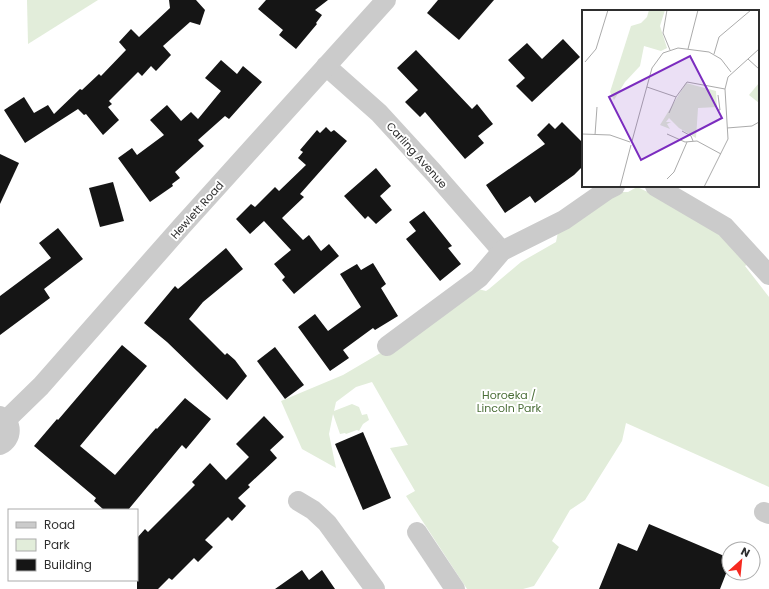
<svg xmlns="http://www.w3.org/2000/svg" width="769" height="589" viewBox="0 0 769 589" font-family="Poppins,sans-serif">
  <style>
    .green { fill: #e2edda }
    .building { fill: #151515 }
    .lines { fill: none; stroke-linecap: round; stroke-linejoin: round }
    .minor { stroke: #cbcbcb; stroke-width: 20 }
    .labels { text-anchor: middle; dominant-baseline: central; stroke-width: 4; stroke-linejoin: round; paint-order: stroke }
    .street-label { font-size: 11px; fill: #2e2e2e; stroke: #fff }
    .park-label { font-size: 11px; fill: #4a6e37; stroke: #fff }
    .inset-road { fill: none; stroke: #ababab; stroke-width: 1 }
    .view { fill: #7b2cbf; fill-opacity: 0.15; stroke: #7b2cbf; stroke-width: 2 }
    .inset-edge { fill: none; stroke: #2e2e2e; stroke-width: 2 }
  </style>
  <rect width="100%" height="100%" fill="#fff"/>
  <!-- green -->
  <g class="green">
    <path d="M27 0H98L28 44Z"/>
    <path d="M637 187 665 200 700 219 752 262 745 266 769 297V487L626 423 622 441 585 500 570 510 552 541 559 547 534 586 523 589H467L406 496 415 491 390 448 408 445 372 382 356 387 336 402 334 411 352 404 359 407 362 415 367 414 369 420 363 424 359 431 357 430 346 434 345 433 340 434 333 414 329 434 336 468 302 449 281 401 343 375 430 324 478 289 486 291 489 289 521 262 556 242 558 232 621 192H628Z"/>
  </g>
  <!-- building -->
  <g class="building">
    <path d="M169 0H196L205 10 200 25 190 22 163 46 171 55 156 71 151 66 142 76 138 72 109 101 112 104 108 107 119 120 103 135 86 114 84 115 78 109 25 143 4 110 24 97 34 113 48 105 54 114 80 89 82 90 99 74 101 76 126 50 119 42 131 29 139 37 170 8Z"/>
    <path d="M266 0H328L315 10 322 15 316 23 317 24 296 49 279 35 283 30 258 9Z"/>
    <path d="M438 0H494L459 40 427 13Z"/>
    <path d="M563 39 580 57 532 102 516 86 525 78 508 60 527 43 542 59Z"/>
    <path d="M416 50 472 109 477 104 493 124 478 136 484 143 465 159 425 112 420 117 405 102 418 90 397 68Z"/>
    <path d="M221 60 237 74 243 66 262 82 229 119 225 116 198 140 204 146 175 172 180 178 172 184 173 186 150 202 118 158 132 148 137 155 164 135 150 120 167 105 181 121 191 112 198 119 221 91 205 78Z"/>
    <path d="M562 122 583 143V166L574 175 535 203 530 196 505 213 486 185 545 144 537 135 549 123 555 129Z"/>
    <path d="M326 127 331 132 334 130 347 141 300 194 304 197 282 218 303 240 309 235 321 251 329 244 339 256 294 294 282 280 285 277 274 264 291 250 264 221 250 234 236 219 251 204 255 207 275 187 279 191 306 165 298 158 303 152 300 150 317 130 320 133Z"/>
    <path d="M0 154 19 163 0 204Z"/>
    <path d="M376 168 391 186 380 196 392 210 376 224 368 216 365 219 344 196Z"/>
    <path d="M113 182 124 221 100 227 89 188Z"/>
    <path d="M424 211 452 246 448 248 461 264 440 281 406 239 416 231 409 222Z"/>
    <path d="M58 228 83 259 44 289 50 298 0 335V296L51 258 39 243Z"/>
    <path d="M226 248 243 269 203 302 189 319 225 355 227 353 235 360 247 376 227 400 167 342 144 323 175 286 178 289Z"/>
    <path d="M373 263 386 284 381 288 398 316 375 330 373 328 343 350 349 358 330 371 298 327 315 314 328 331 361 307 340 274 357 264 361 270Z"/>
    <path d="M122 345 147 366 80 446 115 475 156 428 157 429 185 398 211 419 186 449 182 445 128 510H104L94 501 96 498 34 446 57 419 58 420Z"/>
    <path d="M275 347 304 385 285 399 257 361Z"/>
    <path d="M264 416 284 437 270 450 277 458 248 485 250 487 238 498 246 506 232 521 228 517 205 540 213 547 198 562 194 558 172 580 169 578 158 589H137V538L145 529 148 532 195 485 192 482 210 463 226 480 249 457 236 444Z"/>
    <path d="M363 432 391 498 363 510 335 444Z"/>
    <path d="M649 524 729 558V566L720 589H599L618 543 637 551Z"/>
    <path d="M302 570 309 580 322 570 335 589H275Z"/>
  </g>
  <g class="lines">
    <!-- minor -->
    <g class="minor">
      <path d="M326 66 379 113 434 173 502 251"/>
      <path d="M655 186 725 227 769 275"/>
      <path d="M387 346 479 278 502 251 564 220 607 190 615 186"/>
      <path d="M0 416C13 422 13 439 0 445"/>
      <path d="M6 420 41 386 181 227 386 0"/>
      <path d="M298 501 313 510 327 523 375 589"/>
      <path d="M764 512 769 514"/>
      <path d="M417 532 455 589"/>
    </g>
  </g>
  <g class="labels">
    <!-- street labels -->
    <g class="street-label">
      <text transform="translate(417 155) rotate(48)">Carling Avenue</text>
      <text transform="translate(197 210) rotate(-48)">Hewlett Road</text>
    </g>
    <!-- park labels -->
    <g class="park-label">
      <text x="509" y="395">Horoeka /<tspan x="509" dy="13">Lincoln Park</tspan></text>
    </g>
  </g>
  <!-- overview -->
  <g transform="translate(582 10)">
    <rect width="177" height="177" fill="#fff"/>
    <path d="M67 0H83L78 16 85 38 79 41 62 36 58 56 43 72 32 90 28 82 49 16 59 13 65 7ZM104 73 134 81 135 97 116 98 114 128 97 118 87 108 84 112H89L85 114 88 119 78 115ZM177 73V93L167 85Z" fill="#e2edda"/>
    <path class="inset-road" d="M85 0 81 23 88 40M106 39 116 0M132 44 137 27 169 0M166 49 177 59M3 52 14 39 26 0M65 77 94 87M135 100H138L136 85M87 103 94 87 105 72 143 79M145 118 170 116 177 112M100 121 109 126 111 131M0 124 28 125 48 132M85 124 103 132 115 131 139 144M13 125 15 97M50 131 70 58 81 43 96 38 127 42 139 49 149 62M85 169 92 162 105 132M38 177 49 135M122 177 146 129 143 79 146 67 177 39"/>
    <path class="view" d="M108 46 140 108 59 150 27 87Z"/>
    <rect width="177" height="177" class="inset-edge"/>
  </g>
  <!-- legend -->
  <rect x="8" y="509" width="130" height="72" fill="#ffffff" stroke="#ababab"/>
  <rect x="16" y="522" width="20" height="6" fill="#cbcbcb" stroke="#ababab"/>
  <text x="44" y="529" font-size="12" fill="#2e2e2e">Road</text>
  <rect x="16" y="539" width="20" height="12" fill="#e2edda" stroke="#ababab"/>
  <text x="44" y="549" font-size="12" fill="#2e2e2e">Park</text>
  <rect x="16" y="559" width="20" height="12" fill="#151515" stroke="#ababab"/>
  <text x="44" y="569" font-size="12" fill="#2e2e2e">Building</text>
  <!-- north arrow -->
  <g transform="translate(741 561) rotate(27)"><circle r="19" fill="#ffffff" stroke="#ababab"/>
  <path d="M0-3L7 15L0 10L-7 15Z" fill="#f6291f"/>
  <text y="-6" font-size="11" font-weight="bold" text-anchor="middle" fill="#2e2e2e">N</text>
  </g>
</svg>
